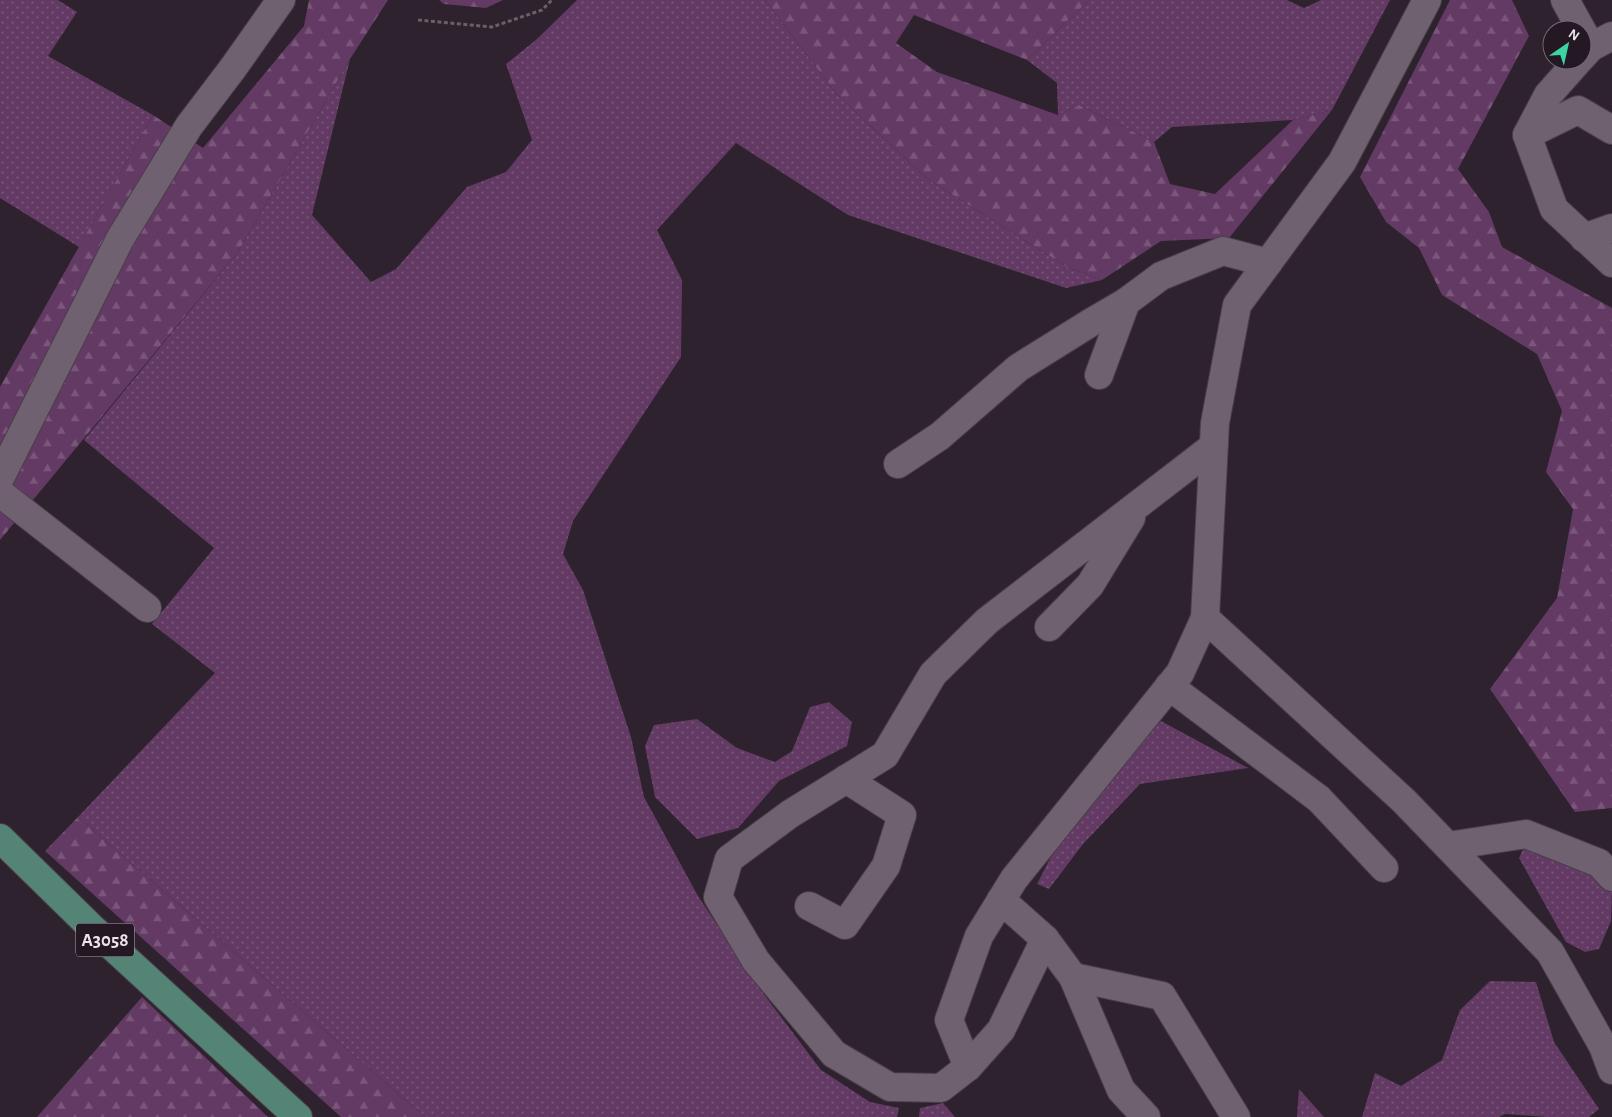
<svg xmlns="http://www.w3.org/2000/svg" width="1612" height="1117" viewBox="0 0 1612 1117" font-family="'Alegreya Sans',sans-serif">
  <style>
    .green { fill: url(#green-dots) }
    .forest { fill: url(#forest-firs) }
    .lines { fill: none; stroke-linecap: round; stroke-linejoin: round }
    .minor-casing { stroke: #493f48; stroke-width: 30 }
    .major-casing { stroke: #493f48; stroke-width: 30 }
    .path { stroke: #6a6069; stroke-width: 3; stroke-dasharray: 4 2.5; stroke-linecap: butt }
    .minor { stroke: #6f616f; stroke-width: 28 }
    .major { stroke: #538476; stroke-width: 28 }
    .labels { text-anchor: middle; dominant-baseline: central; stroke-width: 4; stroke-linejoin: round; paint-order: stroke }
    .shield { fill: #231823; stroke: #b0a7af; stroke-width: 1 }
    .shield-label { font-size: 19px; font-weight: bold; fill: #ece4eb }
  </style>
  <defs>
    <pattern id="green-dots" width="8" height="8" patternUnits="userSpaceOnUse" patternTransform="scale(1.25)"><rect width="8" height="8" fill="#633a64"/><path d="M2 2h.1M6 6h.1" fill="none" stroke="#7a567a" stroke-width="1.8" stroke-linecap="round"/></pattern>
    <pattern id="forest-firs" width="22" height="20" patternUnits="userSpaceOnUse" patternTransform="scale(1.25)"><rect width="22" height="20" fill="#633a64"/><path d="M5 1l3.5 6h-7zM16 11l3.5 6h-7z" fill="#7a567a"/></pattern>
  </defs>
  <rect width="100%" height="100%" fill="#2d222d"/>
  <!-- green -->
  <g class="green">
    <path d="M0 0H58L77 12 48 56 153 115 79 247 0 198Z"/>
    <path d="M577 0H765L836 93 926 178 1067 267 1102 280 1066 288 848 215 736 143 657 230 682 280 681 357 573 521 563 554 583 590 631 737 644 797 698 896 760 989 821 1070 870 1102 899 1108 897 1117H425L78 817 215 673 152 624 214 548 84 440 238 252 350 59 312 215 371 282 396 269 467 187 506 172 532 140 506 64 537 39Z"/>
    <path d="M1089 0H1287L1304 8 1321 0H1390L1332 110 1293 120 1172 127 1154 142 1079 105 1058 115 1057 83 1027 60Z"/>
    <path d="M829 702 852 722 847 746 779 781 738 828 697 839 655 797 645 746 654 725 697 719 737 748 775 762 792 751 810 707Z"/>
    <path d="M1161 721 1248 768 1140 784 1083 844 1049 889 1037 884 1065 829 1146 730Z"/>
    <path d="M1525 845 1594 866 1612 890 1611 921 1599 949 1585 952 1566 942 1519 858Z"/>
    <path d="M1490 981 1536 982 1554 1042 1599 1109 1589 1117H1547L1505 1114 1499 1117H1362L1375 1073 1401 1086 1442 1060 1460 1010Z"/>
    <path d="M1299 1089 1324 1117H1297Z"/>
    <path d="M943 1103 955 1117H919L920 1108Z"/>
  </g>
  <!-- forest -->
  <g class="forest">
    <path d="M309 0H388L350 59 238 252 0 540V387L153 115 203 148 304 26Z"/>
    <path d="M439 0H503L486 8 444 4Z"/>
    <path d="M765 0H1089L1027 60 914 15 896 43 937 72 1058 115 1079 105 1154 142 1170 184 1215 194 1293 120 1332 110 1229 238 1161 241 1102 280 1067 267 926 178 836 93Z"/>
    <path d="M1450 0H1512L1529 36 1458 169 1489 212 1502 247 1612 308V808L1575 812 1490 689 1557 598 1573 509 1546 472 1562 411 1537 354 1442 295 1419 248 1386 222 1360 177Z"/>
    <path d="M78 817 425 1117H341L45 851Z"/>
    <path d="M142 997 268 1117H37Z"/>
  </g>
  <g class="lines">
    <defs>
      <g id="minor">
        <path d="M1565 0 1591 47 1582 57"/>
        <path d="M1591 47 1612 36"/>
        <path d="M1579 60 1548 95 1527 135 1554 209 1612 263"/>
        <path d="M1527 135 1578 110 1612 130"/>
        <path d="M1584 238 1612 228"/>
        <path d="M1099 375 1126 302"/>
        <path d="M1214 446 987 621 933 674 885 755 790 814 729 859 718 897 756 961 834 1054 890 1087 941 1088 968 1067 949 1020 979 936 1014 879 1180 673 1205 618 1215 423 1237 305 1342 162 1427 0"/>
        <path d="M898 464 940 436 1018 368 1090 323 1126 302 1161 276 1223 251 1268 263"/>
        <path d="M0 478 120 239 189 126 233 68 281 0"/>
        <path d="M0 493 147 608"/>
        <path d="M1205 618 1404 801 1550 952 1603 1046 1612 1070"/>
        <path d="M1049 627 1090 585 1131 518"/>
        <path d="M1169 686 1319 799 1384 868"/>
        <path d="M1448 846 1526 834 1599 863 1612 877"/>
        <path d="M809 906 845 925 886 866 902 815 846 779"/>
        <path d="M1045 939 1073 977 1121 1090 1146 1117"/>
        <path d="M1073 977 1162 996 1236 1117"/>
        <path d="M968 1067 1001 1030 1045 939 1001 900"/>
      </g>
      <path id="major" d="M0 838 92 928 298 1117"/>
    </defs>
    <!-- minor casing -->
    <use href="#minor" class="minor-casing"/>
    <!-- major casing -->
    <use href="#major" class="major-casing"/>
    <!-- path -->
    <path class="path" d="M418 20 492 27 542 10 552 0"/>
    <!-- minor -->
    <use href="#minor" class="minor"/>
    <!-- major -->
    <use href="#major" class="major"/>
  </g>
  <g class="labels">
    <!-- shield labels -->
    <rect class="shield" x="76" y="923.5" width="58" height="33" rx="4"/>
    <g class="shield-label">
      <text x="105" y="940">A3058</text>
    </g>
  </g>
  <!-- north arrow -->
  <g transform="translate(1567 45) rotate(34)"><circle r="24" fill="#231823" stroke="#736a73"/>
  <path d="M0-4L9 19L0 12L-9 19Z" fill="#3dd4a3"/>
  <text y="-8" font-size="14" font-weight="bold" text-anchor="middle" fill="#ece4eb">N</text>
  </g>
</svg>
